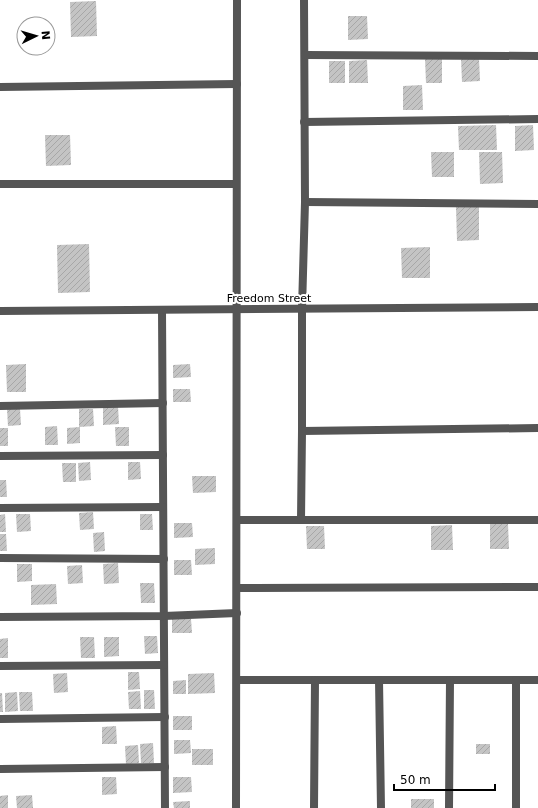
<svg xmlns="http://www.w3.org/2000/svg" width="538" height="808" viewBox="0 0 538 808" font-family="'DejaVu Sans',sans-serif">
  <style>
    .building { fill: url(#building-hatch) }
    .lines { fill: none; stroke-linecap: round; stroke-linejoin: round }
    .minor { stroke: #555; stroke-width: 8 }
    .tertiary { stroke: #555; stroke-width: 8 }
    .labels { text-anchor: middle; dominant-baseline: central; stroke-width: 4; stroke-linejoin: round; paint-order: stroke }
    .street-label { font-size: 11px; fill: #000; stroke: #fff }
  </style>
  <defs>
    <pattern id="building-hatch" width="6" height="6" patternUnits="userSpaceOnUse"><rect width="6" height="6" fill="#c4c4c4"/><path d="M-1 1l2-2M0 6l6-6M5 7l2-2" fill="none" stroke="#a7a7a7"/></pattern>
  </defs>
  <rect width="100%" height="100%" fill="#fff"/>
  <!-- building -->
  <g class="building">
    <path d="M96 1 97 36 71 37 70 2Z"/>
    <path d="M348 16H367L368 39 348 40Z"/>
    <path d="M425 58H442V83H426Z"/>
    <path d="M461 58H479L480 81 462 82Z"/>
    <path d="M367 60 368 83H349V61Z"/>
    <rect x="329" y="61" width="16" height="22"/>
    <path d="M422 85 423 110H403V86Z"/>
    <path d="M496 125 497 150H459L458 126Z"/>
    <path d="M533 125 534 150 515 151V126Z"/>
    <path d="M45 135H70L71 165 46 166Z"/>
    <path d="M431 152H454V177H432Z"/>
    <path d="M479 152H502L503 183 480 184Z"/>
    <path d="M456 207H479V240L457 241Z"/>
    <path d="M89 244 90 292 58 293 57 245Z"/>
    <path d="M430 247V278H402L401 248Z"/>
    <path d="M26 364V392H7L6 365Z"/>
    <path d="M190 364 191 377 173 378V365Z"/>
    <path d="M173 389H190L191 402H173Z"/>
    <path d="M118 407 119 424 103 425V408Z"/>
    <path d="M7 409H20L21 425 8 426Z"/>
    <path d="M79 409H93L94 426 79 427Z"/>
    <path d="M57 426 58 445H45V427Z"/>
    <path d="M80 427V443L67 444V428Z"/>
    <path d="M115 427H129V446H116Z"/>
    <rect x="0" y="428" width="8" height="18"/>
    <path d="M90 462 91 480 79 481 78 463Z"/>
    <path d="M128 462H140L141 479 128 480Z"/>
    <path d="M62 463H76V482H63Z"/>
    <path d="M192 476H216V492L193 493Z"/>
    <path d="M0 480H6L7 497H0Z"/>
    <path d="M93 512 94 529 80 530 79 513Z"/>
    <path d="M5 514 6 532H0V515Z"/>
    <path d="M16 514H30L31 531 17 532Z"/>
    <path d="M140 514H152L153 530H140Z"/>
    <path d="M174 523H192L193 537 174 538Z"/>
    <path d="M490 524H508L509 549H490Z"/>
    <path d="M452 525 453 550H431V526Z"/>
    <path d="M306 526H324L325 549H307Z"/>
    <path d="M104 532 105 551 94 552 93 533Z"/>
    <path d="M0 534H6L7 551H0Z"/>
    <path d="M215 548V564L195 565V549Z"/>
    <path d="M174 560H191L192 575H174Z"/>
    <path d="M118 563 119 583 104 584 103 564Z"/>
    <path d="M17 564H32V581L17 582Z"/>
    <path d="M82 565 83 583 68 584 67 566Z"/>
    <path d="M140 583H154L155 603H141Z"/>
    <path d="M56 584 57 604 31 605V585Z"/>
    <path d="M172 619H191L192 633H172Z"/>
    <path d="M144 636H157L158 653 145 654Z"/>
    <path d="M80 637H94L95 658H81Z"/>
    <path d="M104 637H119V656L104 657Z"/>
    <path d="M8 638V658H0V639Z"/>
    <path d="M128 672H139L140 689 128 690Z"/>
    <path d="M67 673 68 692 54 693 53 674Z"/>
    <path d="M214 673 215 693 188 694V674Z"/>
    <path d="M186 680V694H173V681Z"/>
    <path d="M144 690H154L155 709H144Z"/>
    <path d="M140 691 141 709H129L128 692Z"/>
    <path d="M17 692 18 711 5 712V693Z"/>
    <path d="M19 692H32L33 711H20Z"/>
    <path d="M0 693H2L3 712H0Z"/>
    <rect x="173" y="716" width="19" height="14"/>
    <path d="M116 726 117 744H102V727Z"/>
    <path d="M174 740H190L191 753 174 754Z"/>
    <path d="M153 743 154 763H141L140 744Z"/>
    <rect x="476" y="744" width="14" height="10"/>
    <path d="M138 745 139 763 126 764 125 746Z"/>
    <rect x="192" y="749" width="21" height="16"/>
    <path d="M102 777H116L117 794 102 795Z"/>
    <path d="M173 777H191L192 792 173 793Z"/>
    <path d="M8 795V808H0V796Z"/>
    <path d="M32 795 33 808H17L16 796Z"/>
    <rect x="411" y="799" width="23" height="9"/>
    <path d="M190 801V808H174L173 802Z"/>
  </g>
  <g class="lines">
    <!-- minor -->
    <g class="minor">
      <path d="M304 0 305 202 302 309V431L538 428"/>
      <path d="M305 55 538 56"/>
      <path d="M0 87 237 84"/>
      <path d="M304 122 538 119"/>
      <path d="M0 184H236"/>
      <path d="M305 202 538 204"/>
      <path d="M162 310 165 808"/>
      <path d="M0 406 163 403"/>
      <path d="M0 456 163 455"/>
      <path d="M0 508 163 507"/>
      <path d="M237 520H538"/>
      <path d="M301 520 302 431"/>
      <path d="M0 558 164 559"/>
      <path d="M237 588 538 587"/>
      <path d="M0 617 164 616 237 613"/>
      <path d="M0 666 164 665"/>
      <path d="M237 680H538"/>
      <path d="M379 680 381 808"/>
      <path d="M516 680V808"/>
      <path d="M0 719 165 717"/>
      <path d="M0 769 165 767"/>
      <path d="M314 808 315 680"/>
      <path d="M449 808 450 680"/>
    </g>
    <!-- tertiary -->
    <g class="tertiary">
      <path d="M0 311 538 307"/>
      <path d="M236 808 237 0"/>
    </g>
  </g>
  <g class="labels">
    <!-- street labels -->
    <g class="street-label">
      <text x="269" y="298">Freedom Street</text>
    </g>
  </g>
  <!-- north arrow -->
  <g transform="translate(36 36) rotate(85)"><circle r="19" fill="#ffffff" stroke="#999999"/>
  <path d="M0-3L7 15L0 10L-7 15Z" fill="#000000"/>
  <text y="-6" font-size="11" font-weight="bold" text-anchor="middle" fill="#000000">N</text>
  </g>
  <!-- scale -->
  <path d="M394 784v6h101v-6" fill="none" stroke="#000000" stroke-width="2"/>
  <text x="400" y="784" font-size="12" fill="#000000" stroke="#ffffff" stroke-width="3" paint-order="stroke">50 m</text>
</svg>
